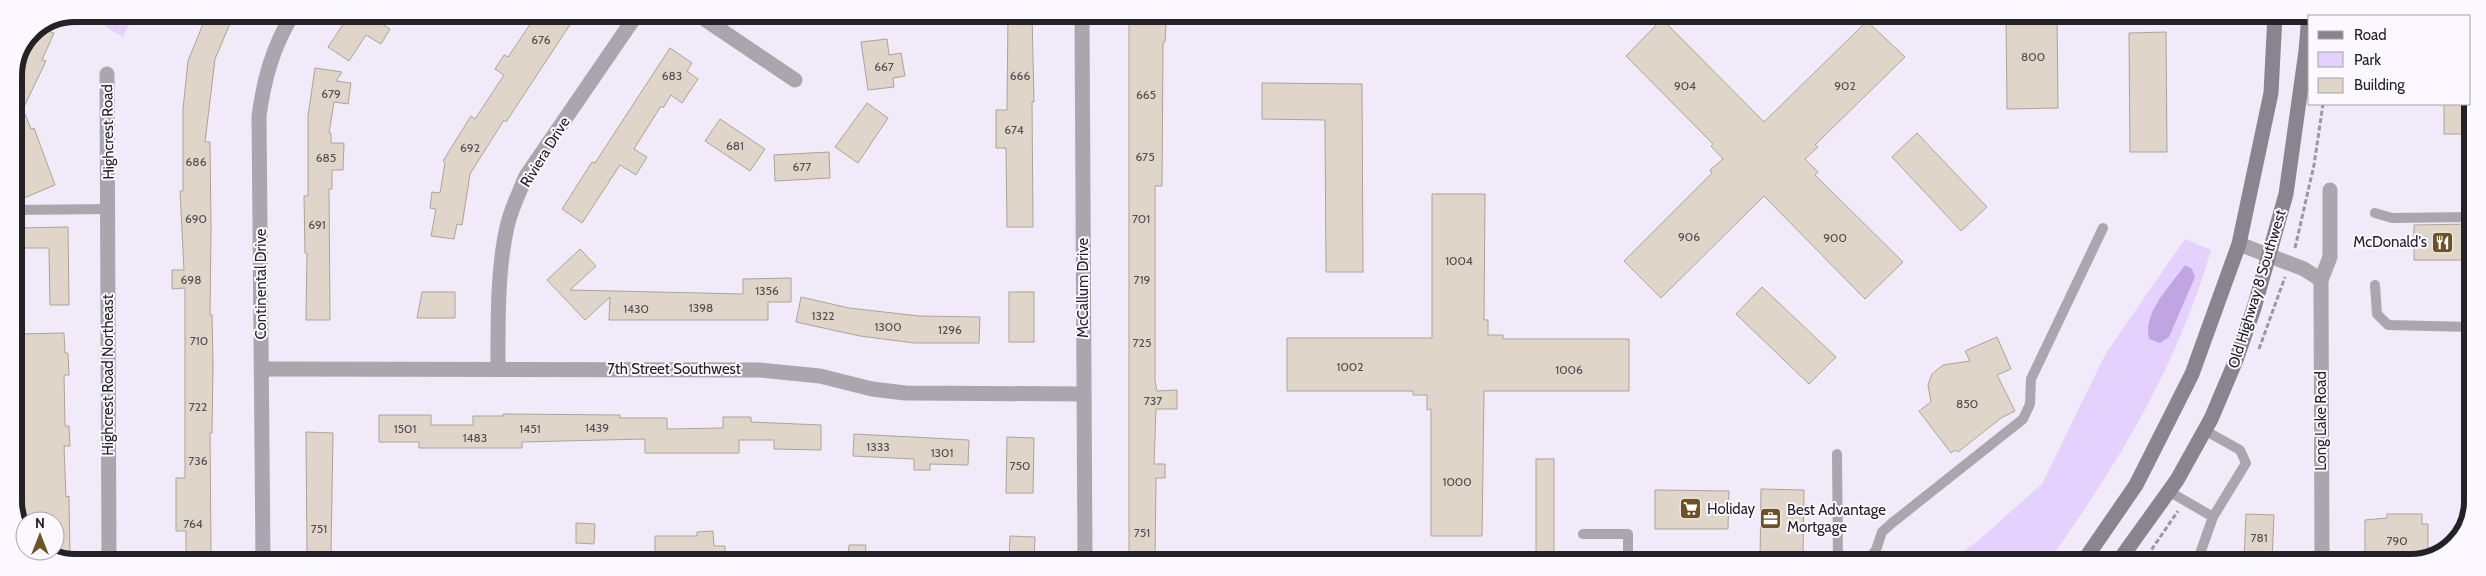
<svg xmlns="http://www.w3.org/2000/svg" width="2486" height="576" viewBox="0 0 2486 576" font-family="Cabin,sans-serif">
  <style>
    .green { fill: #e4d1fe }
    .water { fill: #c0a5e2 }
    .building { fill: #dfd6c9; stroke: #aca497 }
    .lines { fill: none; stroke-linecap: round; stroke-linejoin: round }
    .path { stroke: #9b96a2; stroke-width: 3; stroke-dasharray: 5 2.5; stroke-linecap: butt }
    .lane { stroke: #a9a7ad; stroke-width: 10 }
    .street { stroke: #a9a7ad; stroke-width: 15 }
    .secondary { stroke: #88858e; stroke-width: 15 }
    .labels { text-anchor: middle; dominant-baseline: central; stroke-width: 4; stroke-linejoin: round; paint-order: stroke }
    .number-label { font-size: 12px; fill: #534e50 }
    .street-label { font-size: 15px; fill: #242127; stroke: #fbf9ff }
    .poi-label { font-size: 15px; fill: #242127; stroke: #fbf9ff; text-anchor: start }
    .rim { fill: none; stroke: #242127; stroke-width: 6 }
  </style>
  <rect width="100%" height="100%" fill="#f0eaf9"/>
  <!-- green -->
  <g class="green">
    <path d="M104 14H134L123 37 106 27Z"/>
    <path d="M2185 239 2211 250C2176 369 2119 462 2048 562H1950L1980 539 2042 484 2106 353Z"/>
  </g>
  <!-- water -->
  <path class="water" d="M2185 265 2192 269 2195 277 2169 337 2160 343 2149 339C2143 311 2170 287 2185 265Z"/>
  <!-- building -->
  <g class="building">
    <path d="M207 14H234L215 59 205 142H210L211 229 210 315H212L213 365 212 433H210L211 554H186V531H176V478H185V288L172 289V270H184L180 191H183V109L188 61Z"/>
    <path d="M350 14H384L379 22 390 29 381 44 366 35 349 61 328 47Z"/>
    <path d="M537 14H577L506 122 504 120 470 174 462 225 457 224 454 239 431 236 436 209 430 208 432 192 440 193 445 163 443 161 471 116 475 119 504 75 495 69 504 55 508 57Z"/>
    <path d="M1008 14H1032L1034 102H1032L1033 227H1007L1006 148H996V110H1007Z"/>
    <path d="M1129 14H1155L1154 24H1166L1165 42H1163L1162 186H1155V381L1157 391 1177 390V409H1156L1154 464H1165V478H1156L1155 561 1129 560Z"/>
    <path d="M2006 15H2057L2058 108 2007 109Z"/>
    <path d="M1662 19 1764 122 1867 21 1905 57 1815 145 1818 147 1805 159 1818 172 1815 175 1903 262 1865 299 1764 196 1661 298 1624 261 1712 173 1710 170 1723 159 1711 146 1713 144 1626 56Z"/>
    <path d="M41 28 54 33 42 60 46 61 23 109 31 129 34 128 55 185 19 200 14 188V75L32 32Z"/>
    <path d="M2166 32 2167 152H2130L2129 33Z"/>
    <path d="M887 39 889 55 901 53 905 76 893 78 894 87 868 90 861 42Z"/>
    <path d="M670 48 692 63 687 71 698 79 682 103 671 95 663 108 661 106 634 149 647 157 636 175 620 165 582 223 562 209 592 162 595 163Z"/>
    <path d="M315 68 342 72 336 81 351 83 348 104 334 102 329 133H331V143H344L343 170H332V189H329L330 320H306L307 253H305L304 196H308V116Z"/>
    <path d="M1262 83 1362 84 1363 272H1326L1325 120 1262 119Z"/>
    <path d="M867 103 888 118 858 163 835 147Z"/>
    <rect x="2444" y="104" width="28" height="30"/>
    <path d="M720 119 765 149 750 171 705 141Z"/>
    <path d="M1917 133 1987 207 1961 231 1892 157Z"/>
    <path d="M829 152 830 178 775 181 774 155Z"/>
    <path d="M1432 194H1485L1484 320H1488V335H1503V339H1629V391H1484L1482 536H1431V409L1427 410V395H1413V391H1287V338H1432Z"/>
    <path d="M2472 224V260H2414V225Z"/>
    <path d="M68 227 69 305H50L49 248H14V228Z"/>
    <path d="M580 249 596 266 570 290 743 294V279L791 278V302H768V320H609L610 297 585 320 547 280Z"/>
    <path d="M1762 287 1836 357 1809 384 1736 314Z"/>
    <path d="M422 292H455V318H417Z"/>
    <rect x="1009" y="292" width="25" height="50"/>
    <path d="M801 297 849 308 919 316 980 317 979 343H914L860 336 796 322Z"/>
    <path d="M64 333 65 353H68L69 375H64L65 426H69L70 446H64L66 497 69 496 70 561H63L55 556V521H20L15 509 14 495V491L19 490 14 368V354H19L18 334Z"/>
    <path d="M1997 337 2011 369 1997 375 2015 411 2001 418 1958 452 1956 450 1951 453 1919 411 1931 402 1928 385 1932 374 1943 365 1970 361 1965 351Z"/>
    <path d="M503 414 620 415V418H667V429L723 428V417H751V422L821 425V450L774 449V440H739V453H645V439L522 442V448H419V442H379V415H431V425H473V416H503Z"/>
    <path d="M306 432 333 433 331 552H307Z"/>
    <path d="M854 434 969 440 968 465 930 464V470H914V459L853 456Z"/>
    <path d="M1007 437 1034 438 1033 493H1006Z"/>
    <rect x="1536" y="459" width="18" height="103"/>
    <path d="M1761 489 1804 490 1803 553H1784L1783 562H1760Z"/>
    <path d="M1655 490 1729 491 1728 529H1655Z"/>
    <path d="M2246 514 2274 515 2272 560 2244 559Z"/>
    <path d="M2387 514H2422V524H2428V556L2411 562H2365V520L2387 518Z"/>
    <path d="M576 523 595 524 594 544 576 543Z"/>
    <path d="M713 531 714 546H725V561H655V536H697V532Z"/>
    <path d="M1010 536 1035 537 1034 562H1009Z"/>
    <path d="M849 545H866L865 561H848Z"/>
  </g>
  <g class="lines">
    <!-- path -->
    <g class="path">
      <path d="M2335 16V15"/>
      <path d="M2295 248 2314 165 2323 104"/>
      <path d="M2259 349 2285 277"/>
      <path d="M2143 562 2178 511"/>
    </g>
    <!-- lane -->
    <g class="lane">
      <path d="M14 210 109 209"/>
      <path d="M2375 213 2392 218 2472 217"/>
      <path d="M2375 285 2377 314 2388 325 2471 327"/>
      <path d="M2204 430 2240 450 2246 463 2213 517"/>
      <path d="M1837 454 1838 562"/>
      <path d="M2170 492 2213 517 2197 562"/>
      <path d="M1583 534H1628V557L1742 558V562"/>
      <path d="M1866 562 1876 550 1882 532 1892 523 2023 419 2030 404 2031 379 2103 228"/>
    </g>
    <!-- street -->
    <g class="street">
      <path d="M697 14 795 80"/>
      <path d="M1082 14 1085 562"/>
      <path d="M107 74 109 561"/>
      <path d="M2239 244 2304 269 2321 280 2322 562"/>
      <path d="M2321 280 2330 257V190"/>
      <path d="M262 369 760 370 820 376 872 389 905 393 1084 394"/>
      <path d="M498 369C498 323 497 267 508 223 512 207 520 191 526 176L637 14"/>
      <path d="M263 561 259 116C264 79 273 46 293 14"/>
    </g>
    <!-- secondary -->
    <g class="secondary">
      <path d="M2083 562 2136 485 2192 374 2239 244 2271 93 2275 15"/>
      <path d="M2118 562 2177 480 2211 419 2236 360 2254 308 2286 194 2306 51 2309 15"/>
    </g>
  </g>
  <!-- icons -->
  <defs>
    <symbol id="restaurant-square" viewBox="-11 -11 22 22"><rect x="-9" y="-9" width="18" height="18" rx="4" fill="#6d5224" stroke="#fbf9ff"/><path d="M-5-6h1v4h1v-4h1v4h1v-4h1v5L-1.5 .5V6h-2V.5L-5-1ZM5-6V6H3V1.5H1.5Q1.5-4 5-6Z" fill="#fff"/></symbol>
    <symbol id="supermarket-square" viewBox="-11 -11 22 22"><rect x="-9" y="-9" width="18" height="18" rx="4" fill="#6d5224" stroke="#fbf9ff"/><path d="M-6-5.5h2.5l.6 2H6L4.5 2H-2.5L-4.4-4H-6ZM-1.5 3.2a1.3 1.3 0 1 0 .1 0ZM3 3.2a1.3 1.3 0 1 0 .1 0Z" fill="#fff"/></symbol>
    <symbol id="office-square" viewBox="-11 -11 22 22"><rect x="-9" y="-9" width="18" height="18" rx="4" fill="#6d5224" stroke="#fbf9ff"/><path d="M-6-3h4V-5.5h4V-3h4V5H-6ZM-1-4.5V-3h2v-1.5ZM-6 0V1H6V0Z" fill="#fff"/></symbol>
  </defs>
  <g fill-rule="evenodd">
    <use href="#restaurant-square" x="2430" y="230" width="25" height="25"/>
    <use href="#supermarket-square" x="1678" y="496" width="25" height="25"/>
    <use href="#office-square" x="1758" y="506" width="25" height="25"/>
  </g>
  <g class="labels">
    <!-- number labels -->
    <g class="number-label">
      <text x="541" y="39">676</text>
      <text x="2033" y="56">800</text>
      <text x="884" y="66">667</text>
      <text x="672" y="75">683</text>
      <text x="1020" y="75">666</text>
      <text x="1685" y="85">904</text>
      <text x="1845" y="85">902</text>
      <text x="331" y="93">679</text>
      <text x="1146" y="94">665</text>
      <text x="1014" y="129">674</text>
      <text x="735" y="145">681</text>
      <text x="470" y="147">692</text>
      <text x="1145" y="156">675</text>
      <text x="326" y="157">685</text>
      <text x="196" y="161">686</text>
      <text x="802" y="166">677</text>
      <text x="196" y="218">690</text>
      <text x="1141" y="218">701</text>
      <text x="317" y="224">691</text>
      <text x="1689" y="236">906</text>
      <text x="1835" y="237">900</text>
      <text x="1459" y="260">1004</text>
      <text x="191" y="279">698</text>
      <text x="1142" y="279">719</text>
      <text x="767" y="290">1356</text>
      <text x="701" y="307">1398</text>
      <text x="636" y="308">1430</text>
      <text x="823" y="315">1322</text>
      <text x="888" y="326">1300</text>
      <text x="950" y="329">1296</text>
      <text x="199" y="340">710</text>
      <text x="1142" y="342">725</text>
      <text x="1350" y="366">1002</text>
      <text x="1569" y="369">1006</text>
      <text x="1153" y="400">737</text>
      <text x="1967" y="403">850</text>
      <text x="198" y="406">722</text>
      <text x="597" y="427">1439</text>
      <text x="405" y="428">1501</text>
      <text x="530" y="428">1451</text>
      <text x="475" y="437">1483</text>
      <text x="878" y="446">1333</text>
      <text x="942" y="452">1301</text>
      <text x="198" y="460">736</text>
      <text x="1020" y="465">750</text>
      <text x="1457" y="481">1000</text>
      <text x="193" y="523">764</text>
      <text x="319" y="528">751</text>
      <text x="1142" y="532">751</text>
      <text x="2259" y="537">781</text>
      <text x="2397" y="540">790</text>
    </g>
    <!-- street labels -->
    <g class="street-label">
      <text transform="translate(108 132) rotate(-91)">Highcrest Road</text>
      <text transform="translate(545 152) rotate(-58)">Riviera Drive</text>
      <text transform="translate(261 284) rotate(-90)">Continental Drive</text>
      <text transform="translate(1083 288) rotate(-90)">McCallum Drive</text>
      <text transform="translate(2257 289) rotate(-73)">Old Highway 8 Southwest</text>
      <text x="674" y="369">7th Street Southwest</text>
      <text transform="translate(108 375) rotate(-90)">Highcrest Road Northeast</text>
      <text transform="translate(2321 421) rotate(-90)">Long Lake Road</text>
    </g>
    <!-- poi labels -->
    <g class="poi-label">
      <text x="2427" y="242" text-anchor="end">McDonald's</text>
      <text x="1707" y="509">Holiday</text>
      <text x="1787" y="510">Best Advantage<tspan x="1787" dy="17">Mortgage</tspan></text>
    </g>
  </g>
  <!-- crop -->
  <path d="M0 0H2486V576H0ZM75 22H2411A53 53 0 0 1 2464 75V501A53 53 0 0 1 2411 554H75A53 53 0 0 1 22 501V75A53 53 0 0 1 75 22Z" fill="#fbf9ff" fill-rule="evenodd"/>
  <path class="rim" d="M75 22H2411A53 53 0 0 1 2464 75V501A53 53 0 0 1 2411 554H75A53 53 0 0 1 22 501V75A53 53 0 0 1 75 22Z"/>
  <!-- legend -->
  <rect x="2308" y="15" width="162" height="90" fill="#fbf9ff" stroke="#a5a3a9"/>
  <rect x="2318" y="31" width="25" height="8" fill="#88858e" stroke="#a5a3a9"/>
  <text x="2354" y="40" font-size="15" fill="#242127">Road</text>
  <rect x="2318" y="52" width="25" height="15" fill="#e4d1fe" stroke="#a5a3a9"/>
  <text x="2354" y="65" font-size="15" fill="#242127">Park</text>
  <rect x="2318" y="78" width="25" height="15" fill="#dfd6c9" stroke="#a5a3a9"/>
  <text x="2354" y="90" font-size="15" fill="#242127">Building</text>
  <!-- north arrow -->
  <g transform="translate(40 536)"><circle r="24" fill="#fbf9ff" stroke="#a5a3a9"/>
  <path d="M0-4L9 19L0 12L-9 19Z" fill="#6d5224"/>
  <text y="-8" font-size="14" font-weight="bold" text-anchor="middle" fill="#242127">N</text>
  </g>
</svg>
